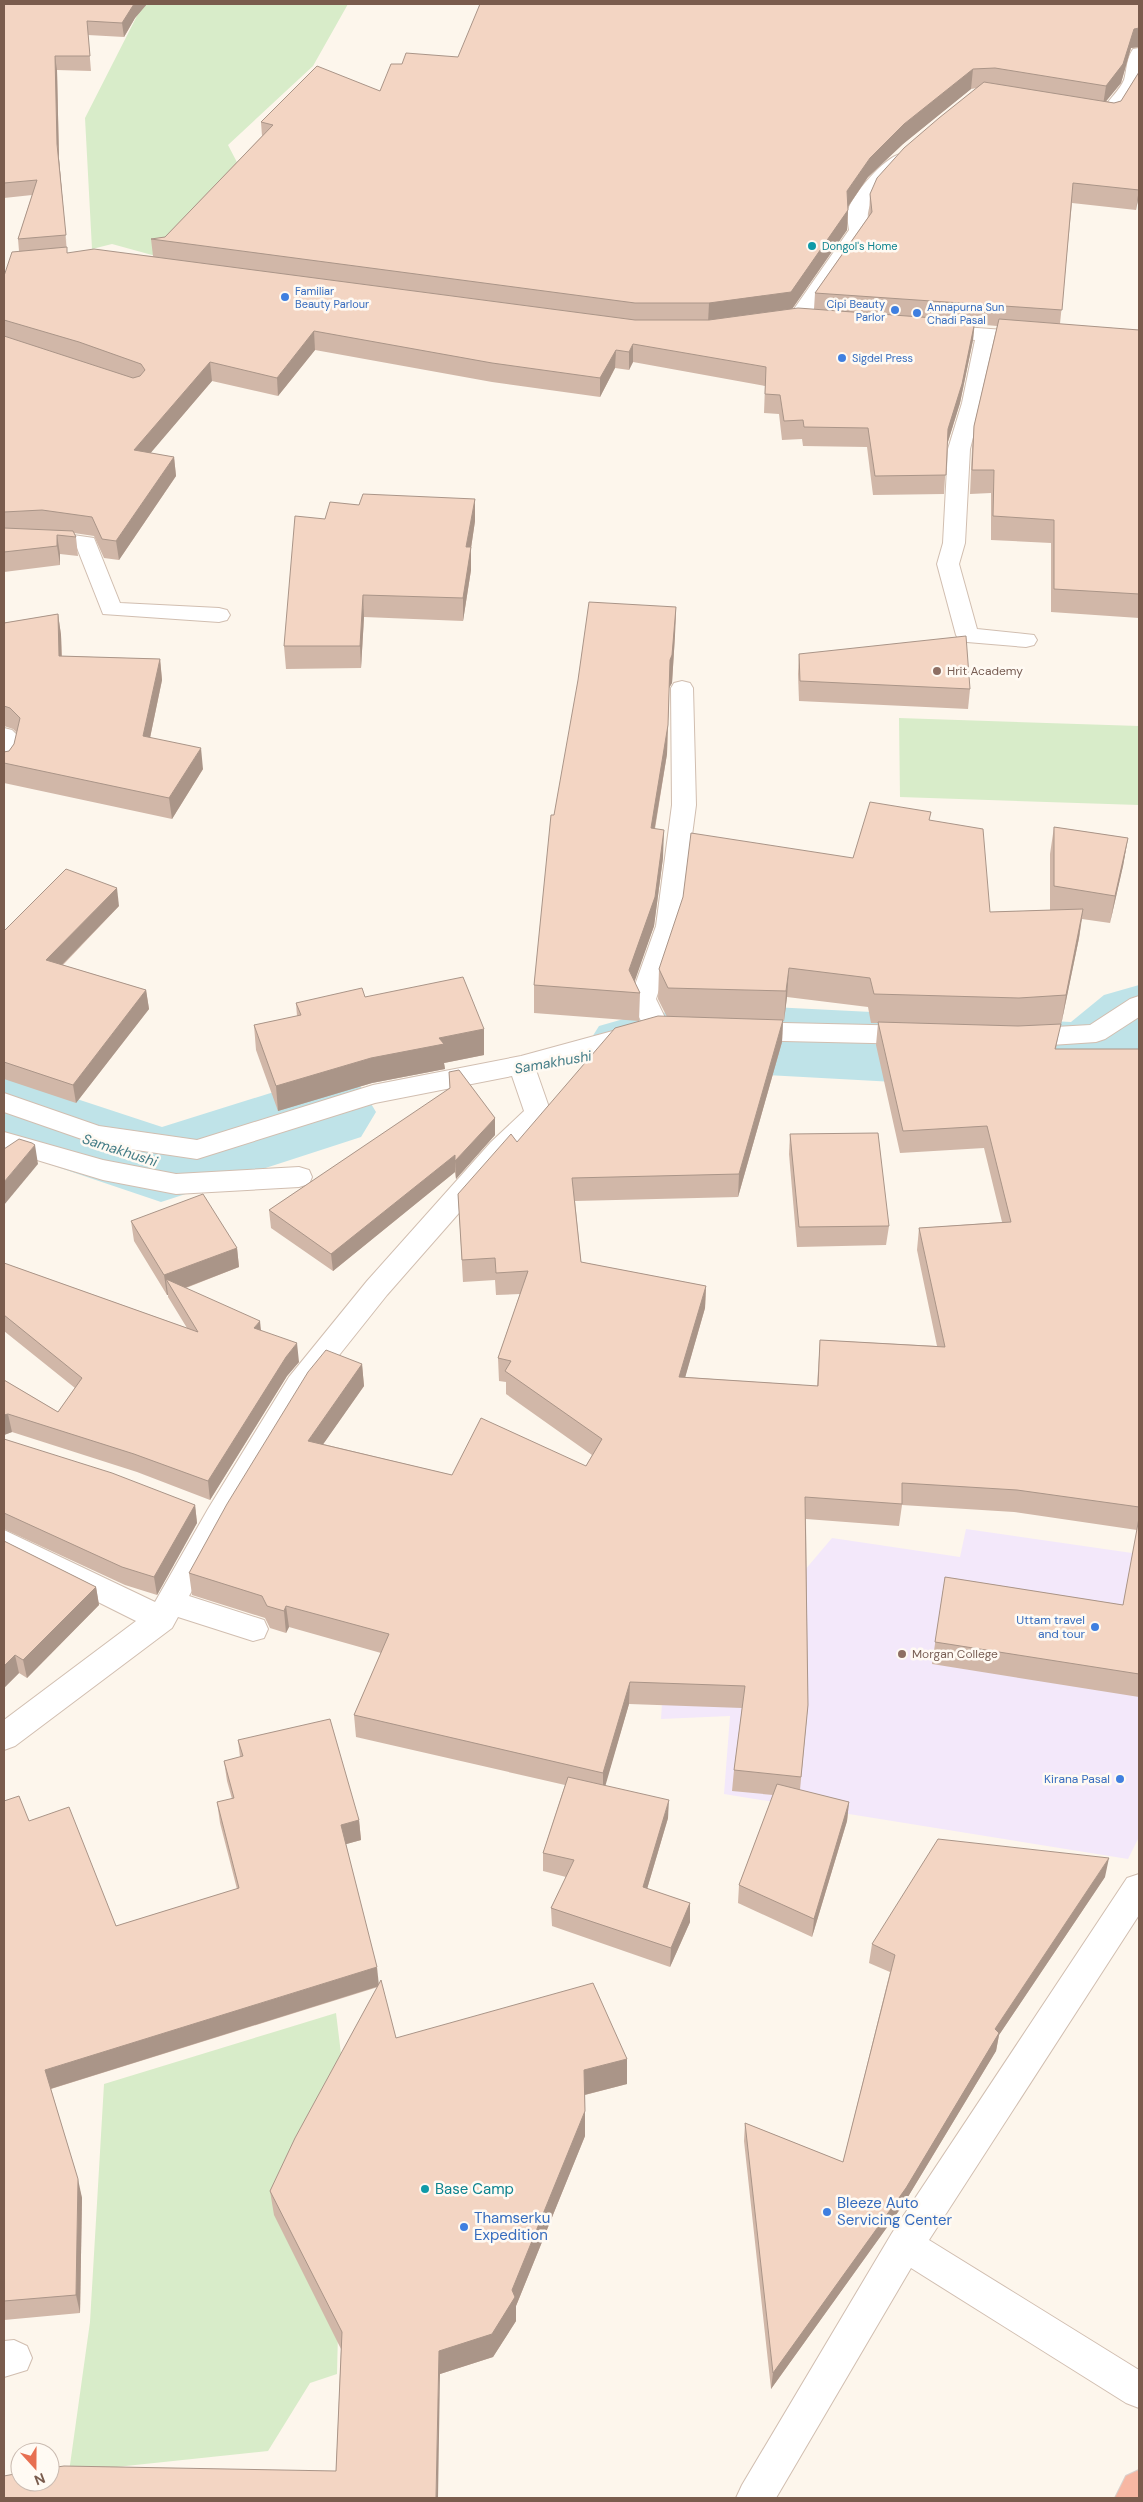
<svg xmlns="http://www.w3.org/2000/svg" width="1143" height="2502" viewBox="0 0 1143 2502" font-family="'DM Sans',sans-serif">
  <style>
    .education { fill: #f3e8fa }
    .green { fill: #d8ecc9 }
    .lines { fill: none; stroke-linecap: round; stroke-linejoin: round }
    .river { fill: #bfe3e8; fill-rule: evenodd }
    .minor-casing { stroke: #d1beb0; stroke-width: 2 }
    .highway-casing { stroke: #dad1cd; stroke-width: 2 }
    .minor { fill: #fff; fill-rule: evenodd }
    .highway { fill: #f7b7a3; fill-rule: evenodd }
    .wall { fill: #d1b7a8; fill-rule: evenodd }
    .shaded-wall { fill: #aa9588 }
    .building { fill: #f3d5c3; stroke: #aa9588 }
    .culture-dot { fill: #0f9aa8; stroke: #fffaf3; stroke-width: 2 }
    .shop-dot { fill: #3f7fe0; stroke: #fffaf3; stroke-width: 2 }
    .education-dot { fill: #8d6e63; stroke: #fffaf3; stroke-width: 2 }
    .labels { text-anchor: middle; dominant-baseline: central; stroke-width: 5; stroke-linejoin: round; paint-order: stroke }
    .far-culture-label { font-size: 11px; fill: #0d838f; stroke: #fffaf3; text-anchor: start }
    .far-shop-label { font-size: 11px; fill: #366cbe; stroke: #fffaf3; text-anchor: start }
    .education-label { font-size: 12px; fill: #785e54; stroke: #fffaf3; text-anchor: start }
    .shop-label { font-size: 12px; fill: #366cbe; stroke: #fffaf3; text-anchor: end }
    .water-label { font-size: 14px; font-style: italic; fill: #437c86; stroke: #fffaf3 }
    .near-culture-label { font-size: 15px; fill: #0d838f; stroke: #fffaf3; text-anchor: start }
    .near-shop-label { font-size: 15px; fill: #366cbe; stroke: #fffaf3; text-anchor: start }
  </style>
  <rect width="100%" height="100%" fill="#fdf6ec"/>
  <!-- education -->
  <path class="education" d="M966 1529 1139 1554V1837L1128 1859 724 1794 730 1716 661 1719 669 1590 787 1591 832 1538 960 1557Z"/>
  <!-- green -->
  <g class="green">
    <path d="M143 4H348L313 66 228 145 266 218 214 272 112 244 92 249 85 118Z"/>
    <path d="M899 718 1139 726V805L900 797Z"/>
    <path d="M336 2013 344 2078 337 2374 310 2383 268 2451 69 2472 90 2322 104 2084Z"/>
  </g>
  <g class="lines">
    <!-- river -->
    <g class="river">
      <path d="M1139 985V1073L1128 1082 1093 1093 732 1073 634 1084 599 1074 584 1050 599 1026 634 1016 732 1005 1071 1022 1104 995Z"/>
      <path d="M4 1075 162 1127 325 1076 361 1087 376 1112 361 1137 161 1202 4 1149Z"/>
    </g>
    <defs>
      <g id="minor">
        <path d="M1139 48V84L1122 108 1118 118 1112 120 1084 114 1081 110 1084 106 1090 104 1104 107C1110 99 1120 89 1124 80 1127 70 1126 59 1133 49Z"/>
        <path d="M900 154 907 156 909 160C892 185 861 193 869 230L804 323 797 325 790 323 787 319 849 230C848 222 846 214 849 207 856 191 883 159 900 154Z"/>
        <path d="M936 325 1033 332 1040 334 1043 338 1040 342 1033 344 995 341 982 403 970 449 965 543 959 564 977 629 1034 635 1037 640 1034 645 1026 647 967 642 959 640 956 635 937 564 943 543 948 449 962 403 975 340 929 335 926 331 929 327Z"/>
        <path d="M45 531 94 538 120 603 219 608 227 610 230 615 227 620 219 622 103 614 77 548 45 545H4V533Z"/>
        <path d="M682 681 690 683 693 688 696 805 680 926 656 999 670 1028 666 1034 536 1070 551 1113 547 1120 509 1156 387 1295 309 1393 228 1525 189 1596 264 1620 268 1629 264 1638 253 1641 178 1617 172 1628 15 1746 4 1750V1720L136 1621 4 1555V1530L155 1602 208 1509 289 1377 367 1281 491 1142 524 1111 512 1076 375 1103 197 1159 96 1144 4 1112V1093L99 1126 197 1140 373 1085 521 1056 642 1023 630 999 656 926 672 805 671 688 674 683Z"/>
        <path d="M4 728 12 730 21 739 16 765 12 770 4 772Z"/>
        <path d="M1139 996V1017L1105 1039 1096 1042 1021 1047 1012 1044 1008 1038 1012 1032 1021 1029 1090 1025 1130 999Z"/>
        <path d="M746 1022 915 1026 924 1029 928 1035 924 1041 915 1044 746 1040 737 1037 733 1031 737 1025Z"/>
        <path d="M4 1132 103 1160 176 1174 299 1167 309 1170 312 1177 309 1184 299 1187 176 1194 103 1180 4 1150Z"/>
        <path d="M1139 1874V1915L929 2240 1139 2370V2408L1126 2403 911 2268 776 2498H736L742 2485 892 2233 1127 1878Z"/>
        <path d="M14 2340 27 2346 32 2358 27 2370 4 2377V2341Z"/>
      </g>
      <path id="highway" d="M1139 2470V2498H1115L1126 2476Z"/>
    </defs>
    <!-- minor casing -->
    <use href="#minor" class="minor-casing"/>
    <!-- highway casing -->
    <use href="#highway" class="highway-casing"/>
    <!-- minor -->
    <use href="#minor" class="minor"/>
    <!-- highway -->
    <use href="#highway" class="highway"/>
  </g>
  <!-- wall -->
  <g class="wall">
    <path d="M4 4H147L135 18 124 37 88 35 91 71 57 70 59 159 67 253 153 256 151 239 165 237 262 136 261 122 380 91 402 64 458 57 1139 4V47L1131 48 1121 83 1106 101 1114 103 1121 101 1139 72V195L1136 210 1072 203 1060 324 1139 330V618L1051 612V543L991 540V493L970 494 972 449 974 426 997 326 974 324 973 340 960 403 947 445 944 494 873 495 867 447 803 446 802 439 782 440 779 414 764 413 765 386 633 362 629 370 615 368 600 397 492 382 315 350 278 396 212 381 150 453 174 457 176 476 119 560 104 558 94 536 74 533 76 537 78 556 60 554V565L4 572V276L19 251 18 239 32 195 4 198ZM977 88 870 194 869 216 815 293 814 309H792L847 230 848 207 868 177 903 144 971 89Z"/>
    <path d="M475 499V521L471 548V570L463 621 364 617 361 668 286 669 284 646 325 519 359 505Z"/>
    <path d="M676 607 675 635 672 683 669 688 667 754 655 829 663 858 654 926 634 981 640 993 639 1021 534 1013V985L554 815Z"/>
    <path d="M58 614 61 635 62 656 160 659 162 680 150 738 203 769 172 819 4 783V752L9 751 14 744 17 733 13 729 4 726V727V623Z"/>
    <path d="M799 654 970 689 968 709 799 701 798 674Z"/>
    <path d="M930 821 990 912 1050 910V854L1054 827 1128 838 1123 866 1110 923 1082 919 1079 938 1061 1025H1060L1056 1049H1139V1697L932 1664 945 1577 1123 1605 1137 1530 1014 1512 902 1505 899 1526 806 1519 808 1705 800 1790 849 1802 847 1821 812 1937 738 1903 739 1885 773 1795 732 1791 734 1770 742 1708 629 1704 605 1785 668 1818 647 1889 690 1903V1922L670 1967 552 1926 551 1908 566 1877 543 1871V1853L565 1785 356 1737 354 1715 381 1653 289 1627 286 1633 270 1628 265 1618 192 1595 189 1573 362 1364 364 1386 323 1444 452 1475 586 1466 592 1455 506 1394V1382L499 1381 498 1358 520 1294 496 1295 495 1280 463 1282 458 1194 517 1142 667 1017 658 999 659 969 853 858ZM787 997 868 1007 871 1023H878L876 1045 900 1153 984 1148 1002 1222 919 1228 917 1250 937 1346 820 1340 817 1386 685 1377 705 1308 706 1286 581 1262 575 1201 738 1197 782 1042 783 1020 784 1021Z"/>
    <path d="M119 906 63 965 146 990 149 1009 76 1103 4 1079V931Z"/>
    <path d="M365 997 484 1029V1055L444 1063 445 1069 372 1083 278 1111 256 1050 254 1025 297 1016 296 1003Z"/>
    <path d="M449 1072 495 1118V1135L456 1179 455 1172 333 1271 271 1228 269 1210 450 1089Z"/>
    <path d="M790 1134 889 1226 886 1245 797 1247 789 1154Z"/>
    <path d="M131 1221 237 1248 239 1267 186 1288 261 1330 299 1362 287 1376 210 1500 137 1472 12 1432 4 1435V1380L58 1412 75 1388 4 1331V1263L187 1328 168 1297V1295H167L134 1241Z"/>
    <path d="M4 1439 195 1505 197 1523 157 1595 125 1585 4 1529Z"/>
    <path d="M4 1541 96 1587 99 1605 27 1678 19 1673 4 1688Z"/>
    <path d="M238 1740 359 1820 361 1840 346 1844 378 1985 396 2038 627 2059V2084L585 2095V2136L516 2306V2321L493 2357 440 2374 336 2471 341 2349 274 2215 270 2191 378 1987 51 2089 82 2198 80 2313 4 2320V1801L29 1821 116 1926 237 1889 220 1823 217 1802 232 1799 227 1781 224 1761 240 1757Z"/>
    <path d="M1105 1877 999 2035 996 2051 903 2205 771 2389 744 2141 745 2123 843 2162 890 1972 869 1963 872 1944Z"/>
  </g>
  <!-- shaded-wall -->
  <g class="shaded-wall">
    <path d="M134 4H147L135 18 124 37 122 23Z"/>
    <path d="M1139 28V47L1131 48 1121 83 1103 105 1106 86 1134 29Z"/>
    <path d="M55 56 57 70 59 159 67 250 57 144Z"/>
    <path d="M973 69 971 89 903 144 868 177 845 211 847 191 870 158 904 124Z"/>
    <path d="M1139 188V195L1136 210Z"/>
    <path d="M848 210 847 230 790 312 708 323 709 303Z"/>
    <path d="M975 321 973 340 960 403 946 448 948 429Z"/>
    <path d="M314 331 315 350 278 396 277 378Z"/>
    <path d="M633 344V362L629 370V352Z"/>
    <path d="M616 350 615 368 600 397V378Z"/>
    <path d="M210 362 212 381 137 469 134 450Z"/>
    <path d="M174 457 176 476 119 560 116 541Z"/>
    <path d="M475 499V521L471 548V570L463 621V598L466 547Z"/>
    <path d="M57 535 60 554V565L57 546Z"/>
    <path d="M363 595 364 617 361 668 360 646Z"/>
    <path d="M676 607 675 635 672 683 669 688 667 754 650 856 651 828Z"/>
    <path d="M58 614 61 635 62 677 59 656Z"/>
    <path d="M160 659 162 680 146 757 143 736Z"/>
    <path d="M201 748 203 769 172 819 169 798Z"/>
    <path d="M664 830 663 858 654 926 631 992 629 970Z"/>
    <path d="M1128 838 1123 866 1110 923 1115 896Z"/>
    <path d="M117 888 119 906 49 978 46 960Z"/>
    <path d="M1083 909 1079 938 1061 1025 1066 995Z"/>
    <path d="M789 968 787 997 784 1021 786 991Z"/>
    <path d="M146 990 149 1009 76 1103 73 1085Z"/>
    <path d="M783 1020 782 1042 738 1197 739 1174Z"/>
    <path d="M484 1029V1055L444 1063 445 1069 372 1083 278 1111 276 1086 439 1038Z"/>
    <path d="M495 1118V1135L456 1179 455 1161Z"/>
    <path d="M35 1145 38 1164 4 1205V1182Z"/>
    <path d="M455 1155V1172L333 1271 331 1254Z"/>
    <path d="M237 1248 239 1267 174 1292 166 1279 168 1295H167L164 1275Z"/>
    <path d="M706 1286 705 1308 679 1399V1377Z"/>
    <path d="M260 1321 262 1340 254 1328Z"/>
    <path d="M297 1343 299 1362 287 1376 210 1500 208 1481 286 1357Z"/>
    <path d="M362 1364 364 1386 310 1463 308 1441Z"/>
    <path d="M8 1414 12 1432 4 1435V1415Z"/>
    <path d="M195 1505 197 1523 157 1595 154 1577Z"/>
    <path d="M96 1587 99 1605 27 1678 23 1660Z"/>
    <path d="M286 1606 289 1627 286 1633 284 1611Z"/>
    <path d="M15 1655 19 1673 4 1688V1666Z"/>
    <path d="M630 1682 629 1704 603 1794V1773Z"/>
    <path d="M669 1800 668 1818 642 1906 643 1887Z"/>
    <path d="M849 1802 847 1821 812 1937 814 1919Z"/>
    <path d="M359 1820 361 1840 343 1845 341 1825Z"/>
    <path d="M1109 1858 1105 1877 999 2035 996 2051 903 2205 771 2389 773 2373 995 2029Z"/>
    <path d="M690 1903V1922L670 1967 671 1948Z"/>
    <path d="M377 1967 379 1986 50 2089 45 2070Z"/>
    <path d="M627 2059V2084L584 2095V2070Z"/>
    <path d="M585 2111V2136L516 2306V2321L493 2357 440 2374 438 2498H436L439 2351 512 2290Z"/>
    <path d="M78 2179 82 2198 80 2313 76 2295Z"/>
  </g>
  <!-- building -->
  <g class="building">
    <path d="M4 4H134L122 23 87 21 90 56H55L57 144 66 235 18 239 37 180 4 183Z"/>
    <path d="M480 4H1139V28L1134 29 1123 64 1106 86 995 68 973 69 904 124 870 158 847 191 848 210 791 292 709 303H635L151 239 165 237 273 125 261 122 317 66 380 91 391 64H402L406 53 458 57Z"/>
    <path d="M1139 72V190L1073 183 1062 310 815 293 872 212 870 194 877 178 904 148 939 118 984 82 1114 103 1121 101Z"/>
    <path d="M67 247V253L94 249 635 320H709L798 308 975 321 962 384 948 429 946 475 875 476 868 428 804 427 803 420 784 421 780 395 765 394 766 367 633 344 629 352 616 350 600 378 492 363 314 331 277 378 210 362 134 450 174 457 116 541 102 539 92 517 42 510 4 512V336L133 378 140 376 145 370 141 364 79 342 4 320V276L12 252Z"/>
    <path d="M999 319 1139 330V594L1054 589V520L993 516 994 470H972L974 426Z"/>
    <path d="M363 494 475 499 466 547H471L463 598 363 595 360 646H284L295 516 325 519 330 502 359 505Z"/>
    <path d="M4 528 73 531 76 537 57 535V546L4 552Z"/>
    <path d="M589 602 676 607 672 655 670 660 668 725 651 828 664 830 655 897 629 970 640 993 534 985 551 815H554L578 680Z"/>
    <path d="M58 614 59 656 160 659 143 736 201 748 169 798 4 763V752L9 751 14 744 20 718 10 708 4 706V623Z"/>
    <path d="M966 636 970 689 800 681 799 654Z"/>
    <path d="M870 802 931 812 929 820 983 829 990 912 1083 909 1066 995 1019 998 874 994 870 978 789 968 786 991 668 988 659 969 683 897 691 833 853 858Z"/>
    <path d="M1054 827 1128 838 1115 896 1054 886Z"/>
    <path d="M66 869 117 888 46 960 146 990 73 1085 4 1062V931Z"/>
    <path d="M463 977 484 1029 439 1038 444 1044 371 1058 276 1086 254 1025 301 1015 296 1003 362 988 365 997Z"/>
    <path d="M658 1016 783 1020 739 1174 572 1178 581 1262 706 1286 679 1377 818 1386 820 1340 945 1347 919 1228 1011 1222 987 1126 903 1131 878 1022 1018 1026 1061 1024 1055 1049H1139V1507L1017 1490 902 1483V1504L805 1497 808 1705 801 1777 734 1770 745 1686 630 1682 603 1773 354 1715 389 1634 286 1606 284 1611 267 1606 262 1596 189 1573 227 1504 308 1372 326 1350 362 1364 308 1441 452 1475 481 1418 586 1466 602 1439 505 1371 511 1361 498 1358 528 1271 496 1273 495 1258 462 1260 458 1194 511 1134 517 1142 615 1028Z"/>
    <path d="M459 1070 495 1118 455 1161V1155L331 1254 269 1210 450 1088 449 1072Z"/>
    <path d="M878 1133 889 1226 799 1227 790 1134Z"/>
    <path d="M19 1139 32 1143 35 1145 4 1182V1149Z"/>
    <path d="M203 1194 237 1248 164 1275 131 1221Z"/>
    <path d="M4 1263 198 1332 166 1279 260 1321 254 1328 297 1343 286 1357 208 1481 134 1454 8 1414 4 1415V1380L58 1412 82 1378 4 1315Z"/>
    <path d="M4 1439 112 1473 195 1505 154 1577 122 1567 4 1513Z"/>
    <path d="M1139 1518V1674L935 1642 945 1577 1123 1605Z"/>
    <path d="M4 1541 96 1587 23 1660 15 1655 4 1666Z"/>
    <path d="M330 1719 359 1820 341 1825 377 1967 45 2070 78 2179 76 2295 4 2301V1801L19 1796 29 1821 69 1807 116 1926 239 1888 217 1802 234 1798 224 1761 243 1756 238 1740Z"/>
    <path d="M568 1777 669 1800 643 1887 690 1903 671 1948 551 1908 574 1860 543 1853Z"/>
    <path d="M777 1784 849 1802 814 1919 739 1885Z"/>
    <path d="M938 1839 1109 1858 995 2029 999 2033 906 2188 773 2373 745 2123 843 2162 895 1955 872 1944Z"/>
    <path d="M381 1980 396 2038 593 1983 627 2059 584 2070 585 2111 512 2290 515 2297 492 2334 439 2351 436 2498H4V2476L20 2473V2482H50V2468L64 2466 336 2471 342 2332 270 2191 295 2138Z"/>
  </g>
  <!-- markers -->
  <g class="culture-dot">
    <circle cx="812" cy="246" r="5"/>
    <circle cx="425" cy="2189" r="5"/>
  </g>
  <g class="shop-dot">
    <circle cx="285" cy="297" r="5"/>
    <circle cx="895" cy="310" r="5"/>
    <circle cx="917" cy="313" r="5"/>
    <circle cx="842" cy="358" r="5"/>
    <circle cx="1095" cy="1627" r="5"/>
    <circle cx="1120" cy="1779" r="5"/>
    <circle cx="827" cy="2212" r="5"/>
    <circle cx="464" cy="2227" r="5"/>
  </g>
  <g class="education-dot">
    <circle cx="937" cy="671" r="5"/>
    <circle cx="902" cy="1654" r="5"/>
  </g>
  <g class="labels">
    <!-- far-culture labels -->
    <g class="far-culture-label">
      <text x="822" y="246">Dongol's Home</text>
    </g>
    <!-- far-shop labels -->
    <g class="far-shop-label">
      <text x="295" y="291">Familiar<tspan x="295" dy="13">Beauty Parlour</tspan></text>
      <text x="885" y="304" text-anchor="end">Cipi Beauty<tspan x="885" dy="13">Parlor</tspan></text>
      <text x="927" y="307">Annapurna Sun<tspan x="927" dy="13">Chadi Pasal</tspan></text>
      <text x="852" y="358">Sigdel Press</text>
    </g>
    <!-- education labels -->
    <g class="education-label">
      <text x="947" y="671">Hrit Academy</text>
      <text x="912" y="1654">Morgan College</text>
    </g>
    <!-- shop labels -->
    <g class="shop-label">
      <text x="1085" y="1620">Uttam travel<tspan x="1085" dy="14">and tour</tspan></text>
      <text x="1110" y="1779">Kirana Pasal</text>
    </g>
    <!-- water labels -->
    <g class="water-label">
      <text transform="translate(553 1062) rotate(-10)">Samakhushi</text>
      <text transform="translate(120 1150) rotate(18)">Samakhushi</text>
    </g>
    <!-- near-culture labels -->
    <g class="near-culture-label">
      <text x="435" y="2189">Base Camp</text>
    </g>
    <!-- near-shop labels -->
    <g class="near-shop-label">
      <text x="837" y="2203">Bleeze Auto<tspan x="837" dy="17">Servicing Center</tspan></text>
      <text x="474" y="2218">Thamserku<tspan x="474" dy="17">Expedition</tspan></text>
    </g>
  </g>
  <!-- border -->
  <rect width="1143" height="2502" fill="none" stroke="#7a5c4d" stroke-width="10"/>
  <!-- north arrow -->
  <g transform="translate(35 2467) rotate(159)"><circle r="24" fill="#fffaf3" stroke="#cabbb1"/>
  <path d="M0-4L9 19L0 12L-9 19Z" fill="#e76f51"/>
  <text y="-8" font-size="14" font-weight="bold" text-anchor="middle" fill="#7a5c4d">N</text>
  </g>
</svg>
